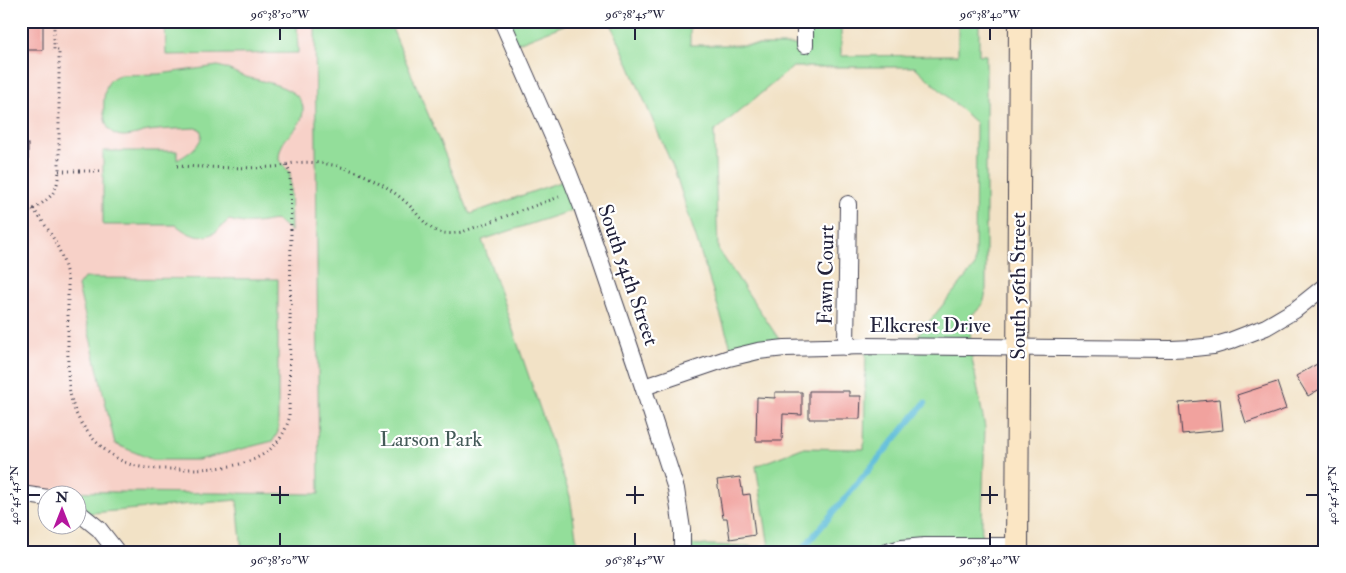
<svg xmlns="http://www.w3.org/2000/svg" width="1346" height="573" viewBox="0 0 1346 573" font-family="'IM FELL Double Pica',serif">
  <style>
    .built { fill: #f7d1c8 }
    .green { fill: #93de9a; stroke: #5a806a }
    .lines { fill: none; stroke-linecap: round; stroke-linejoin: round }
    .stream { stroke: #5bbcd9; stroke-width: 6 }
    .building { fill: #f1a29e }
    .street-casing { stroke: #413f50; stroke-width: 18 }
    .secondary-casing { stroke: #413f50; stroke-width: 24 }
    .path { stroke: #413f50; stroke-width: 3; stroke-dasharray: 1 4; stroke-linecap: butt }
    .street { stroke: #fff; stroke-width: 16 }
    .secondary { stroke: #fbe6c4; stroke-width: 22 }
    .ticks { fill: none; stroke: #22223b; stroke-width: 2 }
    .labels { text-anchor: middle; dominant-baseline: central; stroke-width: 4.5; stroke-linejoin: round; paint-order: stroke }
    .street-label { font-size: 21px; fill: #22223b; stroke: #fff }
    .park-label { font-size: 21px; fill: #445a58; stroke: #fff }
    .neatline { fill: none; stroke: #22223b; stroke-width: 2 }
    .ticks-label { font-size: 12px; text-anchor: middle; fill: #22223b }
  </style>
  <rect width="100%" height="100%" fill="#fff"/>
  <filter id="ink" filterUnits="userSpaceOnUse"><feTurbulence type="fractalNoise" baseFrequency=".02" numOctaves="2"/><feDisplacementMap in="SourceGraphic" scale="10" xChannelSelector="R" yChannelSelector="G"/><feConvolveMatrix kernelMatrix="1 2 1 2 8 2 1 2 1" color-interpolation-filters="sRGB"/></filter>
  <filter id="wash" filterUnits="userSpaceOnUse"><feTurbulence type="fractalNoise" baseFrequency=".0096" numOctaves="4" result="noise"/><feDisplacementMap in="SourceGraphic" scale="20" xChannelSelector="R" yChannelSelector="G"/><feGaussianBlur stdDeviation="1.12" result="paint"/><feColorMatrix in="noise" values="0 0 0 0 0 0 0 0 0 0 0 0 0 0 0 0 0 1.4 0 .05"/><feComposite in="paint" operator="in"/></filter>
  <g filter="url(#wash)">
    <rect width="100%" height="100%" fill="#f2e2c6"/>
    <!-- built -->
    <path class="built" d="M21 21H315L319 494 21 491Z"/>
    <!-- green -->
    <g class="green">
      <path d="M165 21H297L298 53 166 55Z"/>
      <path d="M315 21H389L470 214 571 178 582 207 482 240 570 496 577 543 574 552H242L237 500 81 514 78 512V496H48L21 491 319 494Z"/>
      <path d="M502 21H574L513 45Z"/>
      <path d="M610 21H690V45H805V21H841V56L958 55V21H979V55H986V289C984 303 984 307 971 315L970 347 985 428 981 552H682L683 544 769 547 756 466 802 448 864 449 866 346 908 347 975 266 976 123 915 67H793L714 132 718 249 785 348 734 357 675 172Z"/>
      <path d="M218 66C228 68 236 74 246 77 264 82 311 88 302 117 297 134 279 136 279 160L290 173 291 232C273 214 276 222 254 223 246 224 237 222 229 220 225 223 221 227 217 231 202 242 189 235 176 225H103V151H177V160C187 155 207 142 200 129L195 128C179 129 164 129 148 131 141 132 133 136 125 136 104 137 103 115 104 99 105 87 108 78 120 75L159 74Z"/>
      <path d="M84 278 278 279V432L273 441 198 460H153L115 444 78 286Z"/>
    </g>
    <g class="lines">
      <!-- stream -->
      <path class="stream" d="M800 552 925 403"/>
    </g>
    <g id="blocks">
      <!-- building -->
      <g class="building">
        <rect x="21" y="21" width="22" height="29"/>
        <rect x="21" y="144" width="7" height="46"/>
        <path d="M1317 364 1320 370 1325 367V386L1308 396 1296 376Z"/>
        <path d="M1277 382 1286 409 1246 423 1237 395Z"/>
        <path d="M809 391H849V396H861L860 419H809Z"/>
        <path d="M775 392H802V415L783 414 782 441H756L757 397 775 398Z"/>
        <path d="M1220 399 1223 430 1182 434 1179 403Z"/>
        <path d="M740 477 743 495 750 494 755 535 730 539 727 518H723L717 480Z"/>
      </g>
    </g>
  </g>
  <g filter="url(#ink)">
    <use href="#blocks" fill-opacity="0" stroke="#413f50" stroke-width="1"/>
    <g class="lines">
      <defs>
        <g id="street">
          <path d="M502 21 568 171 582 207 636 365 676 489 682 529V552"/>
          <path d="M805 21V45"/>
          <path d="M846 347 848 204"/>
          <path d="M644 387 729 358 758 351 785 348 866 346 1171 349 1194 348 1213 346 1230 341 1266 327 1295 310 1325 286"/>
          <path d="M21 494 48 498"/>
          <path d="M78 512 99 529 117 552"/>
          <path d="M887 552 902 548 925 546H1017"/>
        </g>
        <path id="secondary" d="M1017 552 1020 21"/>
      </defs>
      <!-- street casing -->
      <use href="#street" class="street-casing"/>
      <!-- secondary casing -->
      <use href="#secondary" class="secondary-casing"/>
      <!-- path -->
      <g class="path">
        <path d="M177 166C208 167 240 169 272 167 280 167 287 164 294 163 320 160 349 167 372 179 385 185 398 195 409 205 427 224 432 238 462 232L559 197"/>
        <path d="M59 171H103"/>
        <path d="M33 209C51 231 66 256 68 285 68 305 68 324 68 343 68 370 66 397 80 421 91 439 106 453 124 462 142 470 162 469 181 469 223 469 275 468 289 419L291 232 290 173 286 164"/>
        <path d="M21 217C31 210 49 201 54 191 58 185 58 177 59 171V50H54V21"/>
      </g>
      <!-- street -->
      <use href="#street" class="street"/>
      <!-- secondary -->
      <use href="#secondary" class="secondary"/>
    </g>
  </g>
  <!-- ticks -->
  <path class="ticks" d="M280 28V40M635 28V40M990 28V40M280 486V504M635 486V504M990 486V504M28 495H40M271 495H289M626 495H644M981 495H998M1306 495H1318M280 533V546M635 533V546M990 533V546"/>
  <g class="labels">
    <!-- street labels -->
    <g class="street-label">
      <text transform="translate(628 275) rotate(71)">South 54th Street</text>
      <text transform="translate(826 275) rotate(-89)">Fawn Court</text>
      <text transform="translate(1018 286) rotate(-90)">South 56th Street</text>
      <text x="930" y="325">Elkcrest Drive</text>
    </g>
    <!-- park labels -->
    <g class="park-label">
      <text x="431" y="439">Larson Park</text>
    </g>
  </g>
  <!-- margin -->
  <rect width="1346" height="573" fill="none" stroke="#fff" stroke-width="55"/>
  <!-- north arrow -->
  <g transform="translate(62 510)"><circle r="24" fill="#ffffff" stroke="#a7a7b1"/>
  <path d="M0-4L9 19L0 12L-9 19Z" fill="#b5179e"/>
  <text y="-8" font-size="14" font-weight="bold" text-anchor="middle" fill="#22223b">N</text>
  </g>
  <rect x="28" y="28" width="1290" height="518" class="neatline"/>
  <g class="ticks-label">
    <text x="280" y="18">96°38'50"W</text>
    <text x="635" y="18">96°38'45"W</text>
    <text x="990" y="18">96°38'40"W</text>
    <text transform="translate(14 495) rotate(-90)" y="4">40°45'45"N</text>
    <text transform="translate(1332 495) rotate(-90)" y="4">40°45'45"N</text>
    <text x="280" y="564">96°38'50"W</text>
    <text x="635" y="564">96°38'45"W</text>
    <text x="990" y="564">96°38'40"W</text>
  </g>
</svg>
